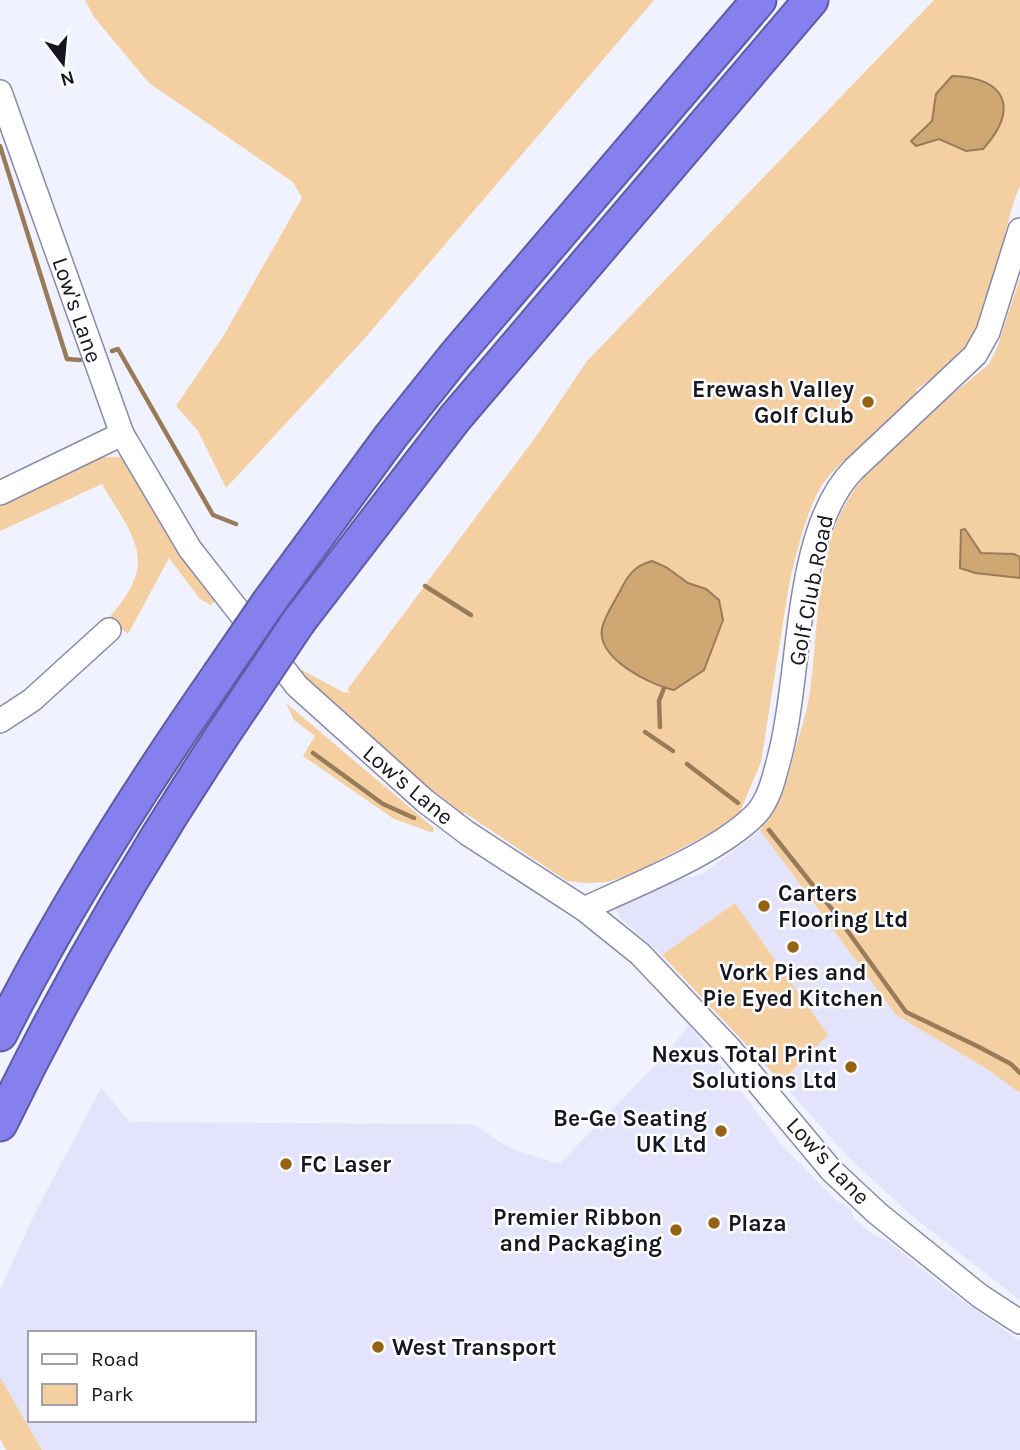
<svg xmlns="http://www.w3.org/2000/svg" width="1020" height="1450" viewBox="0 0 1020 1450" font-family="Karla,sans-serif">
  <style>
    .built { fill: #e3e4fc; fill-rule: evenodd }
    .green { fill: #f3cfa2 }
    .water { fill: #cfa773; stroke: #987c5a; stroke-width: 2 }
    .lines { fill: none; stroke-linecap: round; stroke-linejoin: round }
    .stream { stroke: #987c5a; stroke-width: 4.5 }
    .minor-casing { stroke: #898aa8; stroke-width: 26 }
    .highway-casing { stroke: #5e5ba6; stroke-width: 37 }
    .minor { stroke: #fff; stroke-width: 23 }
    .highway { stroke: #8580ed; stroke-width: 33 }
    .highway-bridge-casing { stroke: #5e5ba6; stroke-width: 37; stroke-linecap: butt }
    .highway-bridge { stroke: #8580ed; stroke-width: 33 }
    .poi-dot { fill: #946414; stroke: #fff; stroke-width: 2.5 }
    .labels { text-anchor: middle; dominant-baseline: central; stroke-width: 5; stroke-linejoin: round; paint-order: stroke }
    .street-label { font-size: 23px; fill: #161621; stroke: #fff }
    .poi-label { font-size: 23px; font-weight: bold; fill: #161621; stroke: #fff; text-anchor: end }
  </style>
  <rect width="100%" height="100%" fill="#f1f2ff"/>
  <!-- built -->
  <g class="built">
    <path d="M760 830 896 1015 987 1069 1020 1093V1300L911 1215 848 1157 781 1082 828 1035 735 903 662 955 620 918 616 909 620 905 666 883 703 874Z"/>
    <path d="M689 1025 782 1145 835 1199 850 1209 855 1219 872 1234 888 1241 948 1290 1020 1341V1450H42L0 1377V1290L35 1213 101 1088 130 1122 473 1124 510 1148 559 1164 666 1054ZM30 1333H254V1420H30Z"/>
  </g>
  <!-- green -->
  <g class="green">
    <path d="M85 0H654L365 338 226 488 198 431 176 406 224 335 302 198 293 182 149 83 94 17Z"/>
    <path d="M934 0H1020V185C1001 231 996 300 973 340 962 360 934 376 916 390L925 400C896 421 833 461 818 492 804 520 796 554 789 585L761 762 740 812 722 827 632 874 607 882 586 883 567 881 465 813 460 816 392 761 298 675 302 670 343 692 351 693 347 690 540 431 587 361Z"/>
    <path d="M1020 278V1093L987 1069 896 1015 760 830C781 805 786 785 794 754 799 735 806 716 809 697 818 639 815 573 838 519 865 457 939 407 989 364L997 348Z"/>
    <path d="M100 457H120L126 462 217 599 211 605 200 599 169 558 128 634 108 619C160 561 135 540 102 484L0 531V504Z"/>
    <path d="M286 703 434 828 433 833 394 819 303 756 315 736 294 720Z"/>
    <path d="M735 903 828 1035 781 1082 662 955Z"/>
    <path d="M0 1377 42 1450H6L0 1438Z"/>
  </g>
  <!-- water -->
  <g class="water">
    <path d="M952 76C1006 77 1020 109 983 149L966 151 939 139 916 146 911 141 932 121 936 94Z"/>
    <path d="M965 529 981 553 1014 554 1020 557V578L975 573 960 568 961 530Z"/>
    <path d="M652 561 666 567 688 583 706 589 719 600 723 620 704 670 674 690C650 685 596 658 602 628 605 616 613 604 619 593 627 577 633 566 652 561Z"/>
  </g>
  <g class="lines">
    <!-- stream -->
    <g class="stream">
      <path d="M0 146 67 359 80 360"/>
      <path d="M112 351 118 349 213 515 236 524"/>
      <path d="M425 586 471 615"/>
      <path d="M660 727 659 701 664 688"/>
      <path d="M645 732 673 751"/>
      <path d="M313 753 383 804 414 818"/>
      <path d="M687 764 738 803"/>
      <path d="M769 830 831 908 906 1012 977 1046 1011 1064 1020 1073"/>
    </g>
    <defs>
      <g id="minor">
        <path d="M0 92 122 434 190 549 297 686 425 801 467 833 584 909 640 954 731 1050 831 1170 877 1213 980 1296 1020 1322"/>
        <path d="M0 493 122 434"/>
        <path d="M0 721 32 700 109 630"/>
        <path d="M584 909C635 885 718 853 756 814 770 799 775 774 780 755 802 672 793 531 854 469L975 355 988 332 1020 230"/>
      </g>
      <g id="highway">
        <path d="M269 602 391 436 455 356 759 0"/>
        <path d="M299 621 455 418 811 0"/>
        <path d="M0 1034C63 909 139 790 219 675"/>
        <path d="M0 1124C71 977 155 834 246 700"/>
      </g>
    </defs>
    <!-- minor casing -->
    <use href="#minor" class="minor-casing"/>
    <!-- highway casing -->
    <use href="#highway" class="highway-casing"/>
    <!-- minor -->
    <use href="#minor" class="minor"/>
    <!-- highway -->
    <use href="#highway" class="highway"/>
    <defs>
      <g id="highway-bridge">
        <path d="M219 675 269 602"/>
        <path d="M246 700 299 621"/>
      </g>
    </defs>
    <!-- highway-bridge casing -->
    <use href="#highway-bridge" class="highway-bridge-casing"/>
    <!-- highway-bridge -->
    <use href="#highway-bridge" class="highway-bridge"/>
  </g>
  <!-- markers -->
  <g class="poi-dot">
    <circle cx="868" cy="402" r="7"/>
    <circle cx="764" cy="906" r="7"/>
    <circle cx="793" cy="947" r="7"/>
    <circle cx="851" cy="1067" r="7"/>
    <circle cx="721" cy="1131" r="7"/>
    <circle cx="286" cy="1164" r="7"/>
    <circle cx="714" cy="1223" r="7"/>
    <circle cx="676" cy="1230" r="7"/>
    <circle cx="378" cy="1347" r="7"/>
  </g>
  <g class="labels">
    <!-- street labels -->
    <g class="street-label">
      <text transform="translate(77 310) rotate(71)">Low's Lane</text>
      <text transform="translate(811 590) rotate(-79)">Golf Club Road</text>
      <text transform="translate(408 785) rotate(40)">Low's Lane</text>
      <text transform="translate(828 1161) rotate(47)">Low's Lane</text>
    </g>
    <!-- poi labels -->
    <g class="poi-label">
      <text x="854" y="389">Erewash Valley<tspan x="854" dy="26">Golf Club</tspan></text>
      <text x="778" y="893" text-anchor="start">Carters<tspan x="778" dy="26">Flooring Ltd</tspan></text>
      <text x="793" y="972" text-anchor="middle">Vork Pies and<tspan x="793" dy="26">Pie Eyed Kitchen</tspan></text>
      <text x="837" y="1054">Nexus Total Print<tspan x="837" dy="26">Solutions Ltd</tspan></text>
      <text x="707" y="1118">Be-Ge Seating<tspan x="707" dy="26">UK Ltd</tspan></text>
      <text x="300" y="1164" text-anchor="start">FC Laser</text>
      <text x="662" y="1217">Premier Ribbon<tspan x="662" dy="26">and Packaging</tspan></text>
      <text x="728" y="1223" text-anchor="start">Plaza</text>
      <text x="392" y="1347" text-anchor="start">West Transport</text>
    </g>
  </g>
  <!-- legend -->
  <rect x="28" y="1331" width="228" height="91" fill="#ffffff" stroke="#a2a2a6" stroke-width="2"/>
  <rect x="42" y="1354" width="35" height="10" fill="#ffffff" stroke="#a2a2a6" stroke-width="2"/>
  <text x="91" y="1366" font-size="21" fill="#161621">Road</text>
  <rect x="42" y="1384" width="35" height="21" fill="#f3cfa2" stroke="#a2a2a6" stroke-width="2"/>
  <text x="91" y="1401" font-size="21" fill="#161621">Park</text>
  <!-- north arrow -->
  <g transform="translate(63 63) rotate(164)" stroke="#ffffff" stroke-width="5" paint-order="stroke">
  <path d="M0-5L12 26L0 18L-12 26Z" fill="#161621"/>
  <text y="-10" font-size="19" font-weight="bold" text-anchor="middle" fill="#161621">N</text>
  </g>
</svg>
